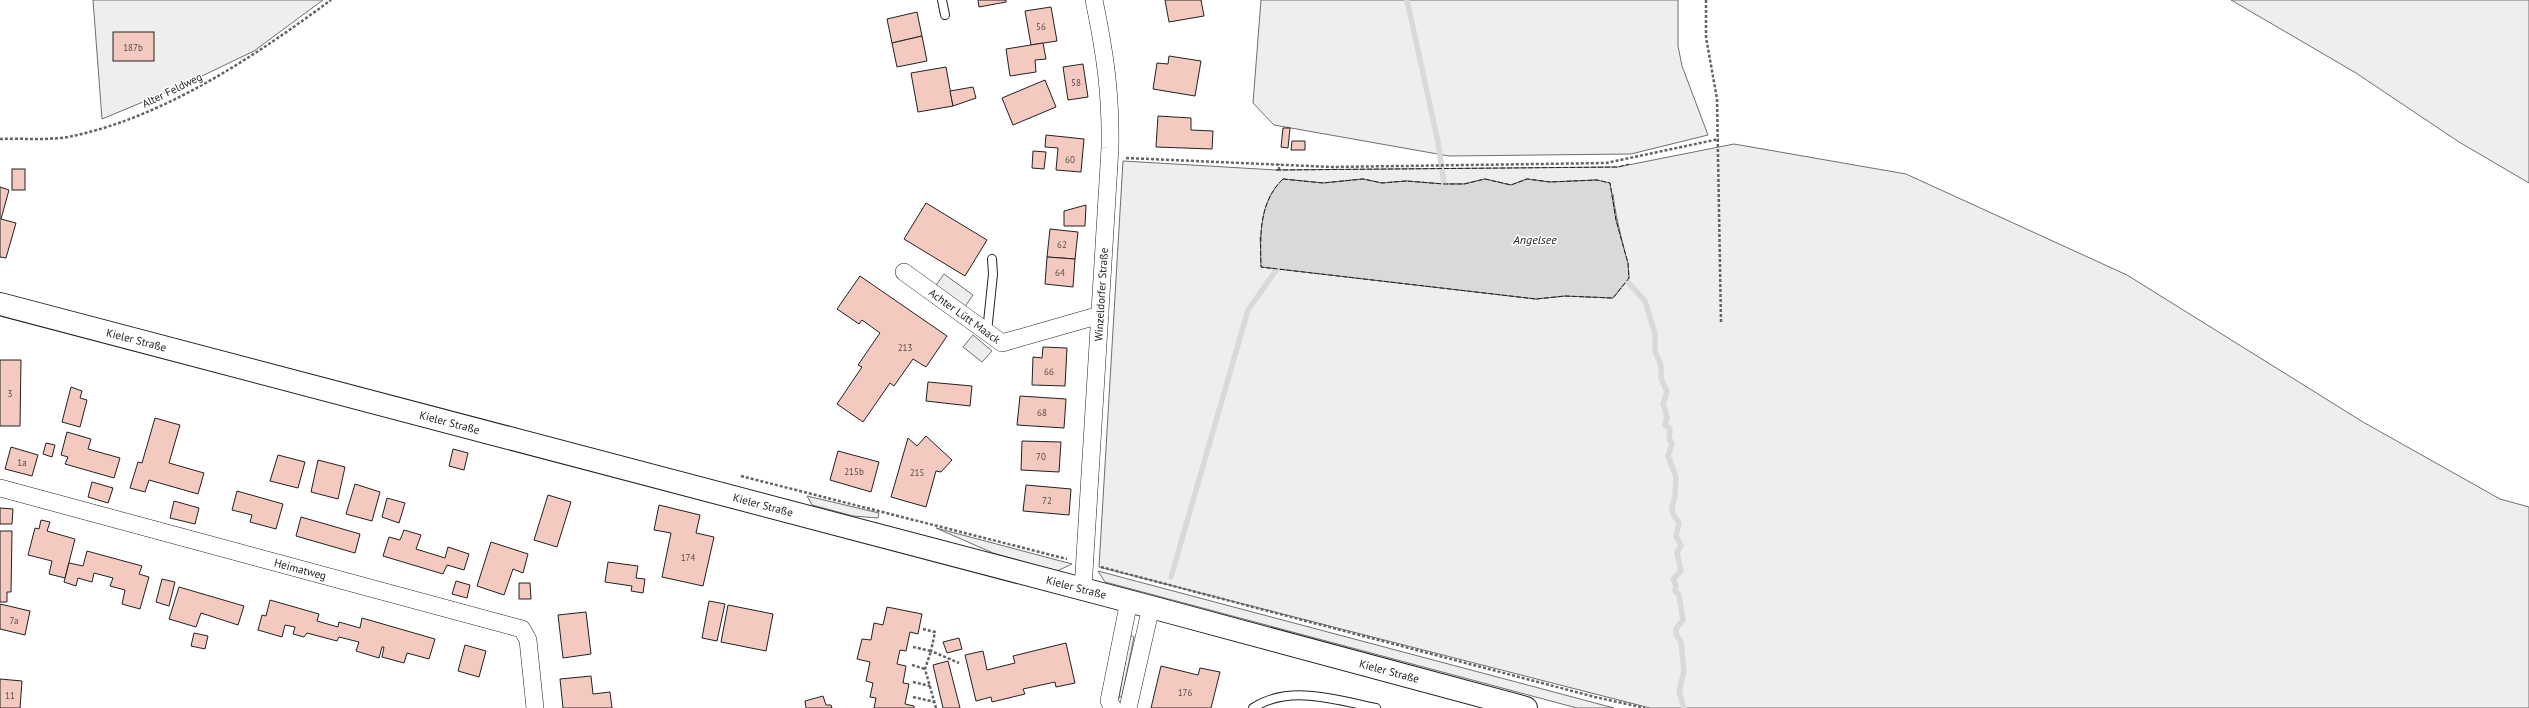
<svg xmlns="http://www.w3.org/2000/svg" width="2529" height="708" viewBox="0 0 2529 708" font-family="'PT Sans',sans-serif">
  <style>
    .green { fill: #eee; stroke: #6f6f6f; fill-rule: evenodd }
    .parking { fill: #ededed; stroke: #6f6f6f }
    .water { fill: #d9d9d9; stroke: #6f6f6f }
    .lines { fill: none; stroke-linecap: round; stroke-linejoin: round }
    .stream { stroke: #d9d9d9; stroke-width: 5.5 }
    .building { fill: #f3c9c0; stroke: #222 }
    .lane-casing { stroke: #222; stroke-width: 10 }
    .street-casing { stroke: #222; stroke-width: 18 }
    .primary-casing { stroke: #222; stroke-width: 24 }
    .path { stroke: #646464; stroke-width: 2.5; stroke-dasharray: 3 2; stroke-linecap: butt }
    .lane { stroke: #fff; stroke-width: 8 }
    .street { stroke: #fff; stroke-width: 17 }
    .primary { stroke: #fff; stroke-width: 22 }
    .fence { stroke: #222; stroke-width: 1; stroke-dasharray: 5 2; stroke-linecap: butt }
    .labels { text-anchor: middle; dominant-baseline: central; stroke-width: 3; stroke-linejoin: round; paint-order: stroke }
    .number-label { font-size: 9px; fill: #564c4a }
    .street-label { font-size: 11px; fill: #222; stroke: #fff }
    .water-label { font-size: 12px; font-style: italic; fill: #222; stroke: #fff }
  </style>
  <rect width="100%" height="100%" fill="#fff"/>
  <!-- green -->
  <g class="green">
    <path d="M93 0H323L254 51 179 87 102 119Z"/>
    <path d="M1261 0H1678V46L1682 66 1708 135 1631 154 1449 156 1274 125 1253 103Z"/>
    <path d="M2231 0H2529V183L2459 142 2356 73Z"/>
    <path d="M1734 144 1906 174 2127 275 2363 422 2500 499 2529 507V708H1650L1099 567 1123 161 1276 170 1618 167ZM1283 179 1323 183 1363 179 1382 183 1406 181 1444 184H1464L1485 179 1511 185 1527 179 1550 182 1597 180 1613 194C1616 223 1626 250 1629 278L1613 298 1565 296 1536 299 1262 267 1260 238Z"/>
    <path d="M807 496 879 513 878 518 853 516 812 505Z"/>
    <path d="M936 528 1072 564 1057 571 993 553Z"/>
    <path d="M1098 571 1614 708H1577L1105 582Z"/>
    <path d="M1130 635 1134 637 1122 696 1119 698Z"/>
  </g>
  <!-- parking -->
  <g class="parking">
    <path d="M944 274 973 295 964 308 934 288Z"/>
    <path d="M973 335 992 351 982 362 963 347Z"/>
  </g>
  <!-- water -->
  <path class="water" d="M1283 179 1323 183 1363 179 1382 183 1406 181 1444 184H1464L1485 179 1511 185 1527 179 1550 182 1597 180 1610 183 1616 220 1628 263 1629 278 1613 298 1565 296 1536 299 1261 267C1260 235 1259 202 1283 179Z"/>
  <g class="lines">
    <!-- stream -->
    <g class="stream">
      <path d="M1407 0 1438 142 1444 184"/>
      <path d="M1627 281 1645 301 1655 334V351L1661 366V378L1667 392 1663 404 1667 417 1665 425 1670 429 1669 438 1672 444 1668 456 1676 477 1675 497 1672 507 1673 514 1679 523 1676 536 1681 546 1677 553 1681 571 1673 579 1676 585 1675 591 1679 595 1683 620 1676 629V634L1681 642 1684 671 1679 692 1684 708"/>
      <path d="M1171 577 1248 310 1277 269"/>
    </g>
  </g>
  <!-- building -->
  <g class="building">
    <path d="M978 0H1006V2L979 7Z"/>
    <path d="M1165 0H1201L1204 16 1169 22Z"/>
    <path d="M1051 7 1057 41 1031 45 1025 11Z"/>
    <path d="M917 12 922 36 892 43 887 19Z"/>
    <rect x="113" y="32" width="41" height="29"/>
    <path d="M922 36 927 61 897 67 892 43Z"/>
    <path d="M1043 43 1046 59 1035 60 1036 72 1010 76 1006 49Z"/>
    <path d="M1169 56 1201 61 1195 96 1153 89 1157 63 1168 64Z"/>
    <path d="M1083 64 1088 97 1068 100 1063 67Z"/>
    <path d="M946 67 953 106 918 112 911 73Z"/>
    <path d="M1045 80 1056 107 1013 125 1002 98Z"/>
    <path d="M973 87 976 98 953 106 950 91Z"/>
    <path d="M1158 116 1191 118V130L1213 131 1212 149 1156 147Z"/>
    <path d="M1283 128H1290L1288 148 1281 147Z"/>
    <path d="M1046 135 1084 139 1081 172 1056 170 1058 148 1045 147Z"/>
    <path d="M1292 141H1305V150H1291Z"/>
    <path d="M1033 151 1046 152 1044 169 1032 168Z"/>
    <rect x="12" y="169" width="13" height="21"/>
    <path d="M0 187 9 190 1 219 16 223 6 258 0 257Z"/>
    <path d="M926 203 987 240 965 276 904 239Z"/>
    <path d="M1086 205 1085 226H1064V211Z"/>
    <path d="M1050 229 1078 232 1075 259 1047 257Z"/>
    <path d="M1047 257 1075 259 1073 287 1045 284Z"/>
    <path d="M860 276 947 336 926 367 913 359 894 386 890 383 863 422 837 404 862 367 858 365 880 333 862 320 859 324 837 309Z"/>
    <path d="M1043 347 1067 348 1065 386 1032 385 1033 357 1042 358Z"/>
    <path d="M0 360H21L20 426H0Z"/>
    <path d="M928 382 972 386 970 406 926 401Z"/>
    <path d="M71 387 82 391 80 398 87 400 80 427 62 422Z"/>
    <path d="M1020 396 1066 399 1064 428 1017 425Z"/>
    <path d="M155 418 180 425 169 463 204 473 198 494 149 480 145 492 130 488 138 462 142 463Z"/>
    <path d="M67 432 91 439 88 449 120 458 114 478 65 464 68 457 61 455Z"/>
    <path d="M926 436 952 460 941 472 936 471 926 507 891 497 908 438 917 446Z"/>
    <path d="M1022 441 1061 442 1059 472 1021 470Z"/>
    <path d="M46 443 55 445 52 457 43 454Z"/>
    <path d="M11 447 38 455 32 476 5 469Z"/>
    <path d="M453 449 468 453 464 470 449 466Z"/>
    <path d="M838 451 879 462 871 492 830 480Z"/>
    <path d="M278 455 305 462 298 488 270 481Z"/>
    <path d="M318 460 345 467 338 499 311 492Z"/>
    <path d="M92 482 113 488 108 503 88 497Z"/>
    <path d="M355 484 380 492 372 521 346 514Z"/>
    <path d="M1026 485 1071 489 1069 515 1023 511Z"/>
    <path d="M237 491 283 504 276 529 250 522 252 515 232 510Z"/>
    <path d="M548 495 571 502 557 547 534 540Z"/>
    <path d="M387 498 405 503 399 523 382 517Z"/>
    <path d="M174 501 199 508 195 524 170 518Z"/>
    <path d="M659 505 700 515 696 533 714 537 703 586 662 577 671 533 654 530Z"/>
    <path d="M0 508 13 509 12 524H0Z"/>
    <path d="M301 517 360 534 355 553 296 536Z"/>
    <path d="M41 520 50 522 47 531 75 539 65 578 49 574 52 561 28 555 35 528 39 529Z"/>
    <path d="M404 530 421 535 416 549 445 558 448 547 469 554 464 570 447 565 443 574 383 556 389 537 400 540Z"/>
    <path d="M0 531H12L11 592H7V602H0Z"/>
    <path d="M491 542 528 554 523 573 513 569 504 595 477 586Z"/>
    <path d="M87 551 142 566 139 574 149 577 140 609 122 604 125 590 110 586 113 578 94 573 92 582 78 578 76 586 64 582 69 563 83 566Z"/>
    <path d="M608 562 638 566 636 578 645 579 643 593 631 591 632 586 605 582Z"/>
    <path d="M162 579 175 582 169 606 156 602Z"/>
    <path d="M456 581 470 585 467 598 452 594Z"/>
    <path d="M519 583H530L531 599H519Z"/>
    <path d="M179 587 244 606 238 625 201 613 196 627 169 619Z"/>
    <path d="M270 600 319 614 317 621 338 627 339 622 360 628 362 618 435 639 429 659 407 653 404 663 382 657 384 647H382L379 658 356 651 359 642 339 637 337 641 307 633 304 637 293 634 295 627 285 625 282 637 258 630 262 615 266 616Z"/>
    <path d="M709 601 725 604 717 641 702 638Z"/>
    <path d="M0 604 30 611 25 635 0 629Z"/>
    <path d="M728 605 773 614 766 651 721 642Z"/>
    <path d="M887 607 922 614 918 634 910 632 906 651 900 650 897 664 906 666 903 683 909 684 905 704 914 706V708H874L876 698 870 697 873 683 866 681 870 662 857 659 862 639 871 640 874 623 883 625Z"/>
    <path d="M586 612 591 654 563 658 558 615Z"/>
    <path d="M194 633 208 636 205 649 191 646Z"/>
    <path d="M959 638 962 649 947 653 943 642Z"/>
    <path d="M1066 643 1075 683 1056 687 1055 682 1023 689 1025 694 992 702 991 697 976 701 965 655 983 651 987 670 1015 663 1013 656Z"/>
    <path d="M465 645 486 651 479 677 458 671Z"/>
    <path d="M948 661 960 708H943L933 665Z"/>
    <path d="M1161 666 1198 675 1200 668 1220 672 1211 708H1151Z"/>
    <path d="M591 676 593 694 610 692 612 708H563L560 679Z"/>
    <path d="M0 679 22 681 20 708H0Z"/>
    <path d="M823 696 826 705H831L832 708H806L805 701Z"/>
  </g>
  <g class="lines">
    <defs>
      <g id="lane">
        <path d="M942 0 945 15"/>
        <path d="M987 332 993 274 992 259"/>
        <path d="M1253 708C1289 684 1337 700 1376 708"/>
      </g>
      <g id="street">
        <path id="s1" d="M904 272 1002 343 1100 315"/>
        <path id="s2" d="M0 488 522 629 528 640 535 708"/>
        <path id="s3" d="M1083 589 1110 148C1111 94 1105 53 1094 0"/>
        <path d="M1113 708 1109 701 1129 601"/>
        <path d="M1128 708 1151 607"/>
      </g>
      <g id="primary">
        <path id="s4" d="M0 304 1151 607 1526 708"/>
      </g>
    </defs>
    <!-- lane casing -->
    <use href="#lane" class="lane-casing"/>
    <!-- street casing -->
    <use href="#street" class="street-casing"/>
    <!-- primary casing -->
    <use href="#primary" class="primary-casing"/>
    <!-- path -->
    <g class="path">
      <path d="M1706 0V37L1717 99 1721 323"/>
      <path d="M0 139C23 138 50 141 73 136 166 116 255 56 331 0"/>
      <path d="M1126 158 1332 167 1606 163 1719 139"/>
      <path d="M1279 170V164"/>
      <path d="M741 476 1067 559"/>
      <path d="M1101 567 1595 697 1645 708"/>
      <path d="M923 629 935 632 931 651 959 663"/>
      <path d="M913 647 931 651 925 669 936 708"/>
      <path d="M912 665 925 669"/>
      <path d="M913 682 930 686"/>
      <path d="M913 697 935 702"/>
    </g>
    <!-- lane -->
    <use href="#lane" class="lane"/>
    <!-- street -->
    <use href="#street" class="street"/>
    <!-- primary -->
    <use href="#primary" class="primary"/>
    <!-- fence -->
    <g class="fence">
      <path d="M1276 170 1618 167 1629 164"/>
      <path d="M1283 179 1323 183 1363 179 1382 183 1406 181 1444 184H1464L1485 179 1511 185 1527 179 1550 182 1597 180 1610 183 1616 220 1628 263 1629 278 1613 298 1565 296 1536 299 1261 267C1260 235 1259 202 1283 179Z"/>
    </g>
  </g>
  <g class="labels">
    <!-- number labels -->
    <g class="number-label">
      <text x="1041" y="26">56</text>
      <text x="133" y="47">187b</text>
      <text x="1076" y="82">58</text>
      <text x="1070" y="159">60</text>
      <text x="1062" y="244">62</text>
      <text x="1060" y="272">64</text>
      <text x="905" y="347">213</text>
      <text x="1049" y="371">66</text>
      <text x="10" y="393">3</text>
      <text x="1042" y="412">68</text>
      <text x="1041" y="456">70</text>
      <text x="22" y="462">1a</text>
      <text x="854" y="471">215b</text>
      <text x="917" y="472">215</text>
      <text x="1047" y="500">72</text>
      <text x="688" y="557">174</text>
      <text x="14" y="620">7a</text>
      <text x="1185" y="692">176</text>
      <text x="10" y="695">11</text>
    </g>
    <!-- street labels -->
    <g class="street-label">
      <text transform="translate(172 90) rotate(-26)">Alter Feldweg</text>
      <text stroke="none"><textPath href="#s3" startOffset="295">Winzeldorfer Straße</textPath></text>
      <text stroke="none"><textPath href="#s1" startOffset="75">Achter Lütt Maack</textPath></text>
      <text stroke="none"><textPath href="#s4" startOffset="141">Kieler Straße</textPath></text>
      <text stroke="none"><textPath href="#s4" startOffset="465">Kieler Straße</textPath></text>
      <text stroke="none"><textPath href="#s4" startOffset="789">Kieler Straße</textPath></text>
      <text stroke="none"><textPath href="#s2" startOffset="311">Heimatweg</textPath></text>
      <text stroke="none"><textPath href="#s4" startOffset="1113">Kieler Straße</textPath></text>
      <text stroke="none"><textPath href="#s4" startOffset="1437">Kieler Straße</textPath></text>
    </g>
    <!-- water labels -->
    <g class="water-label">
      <text x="1535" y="239">Angelsee</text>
    </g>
  </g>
</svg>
